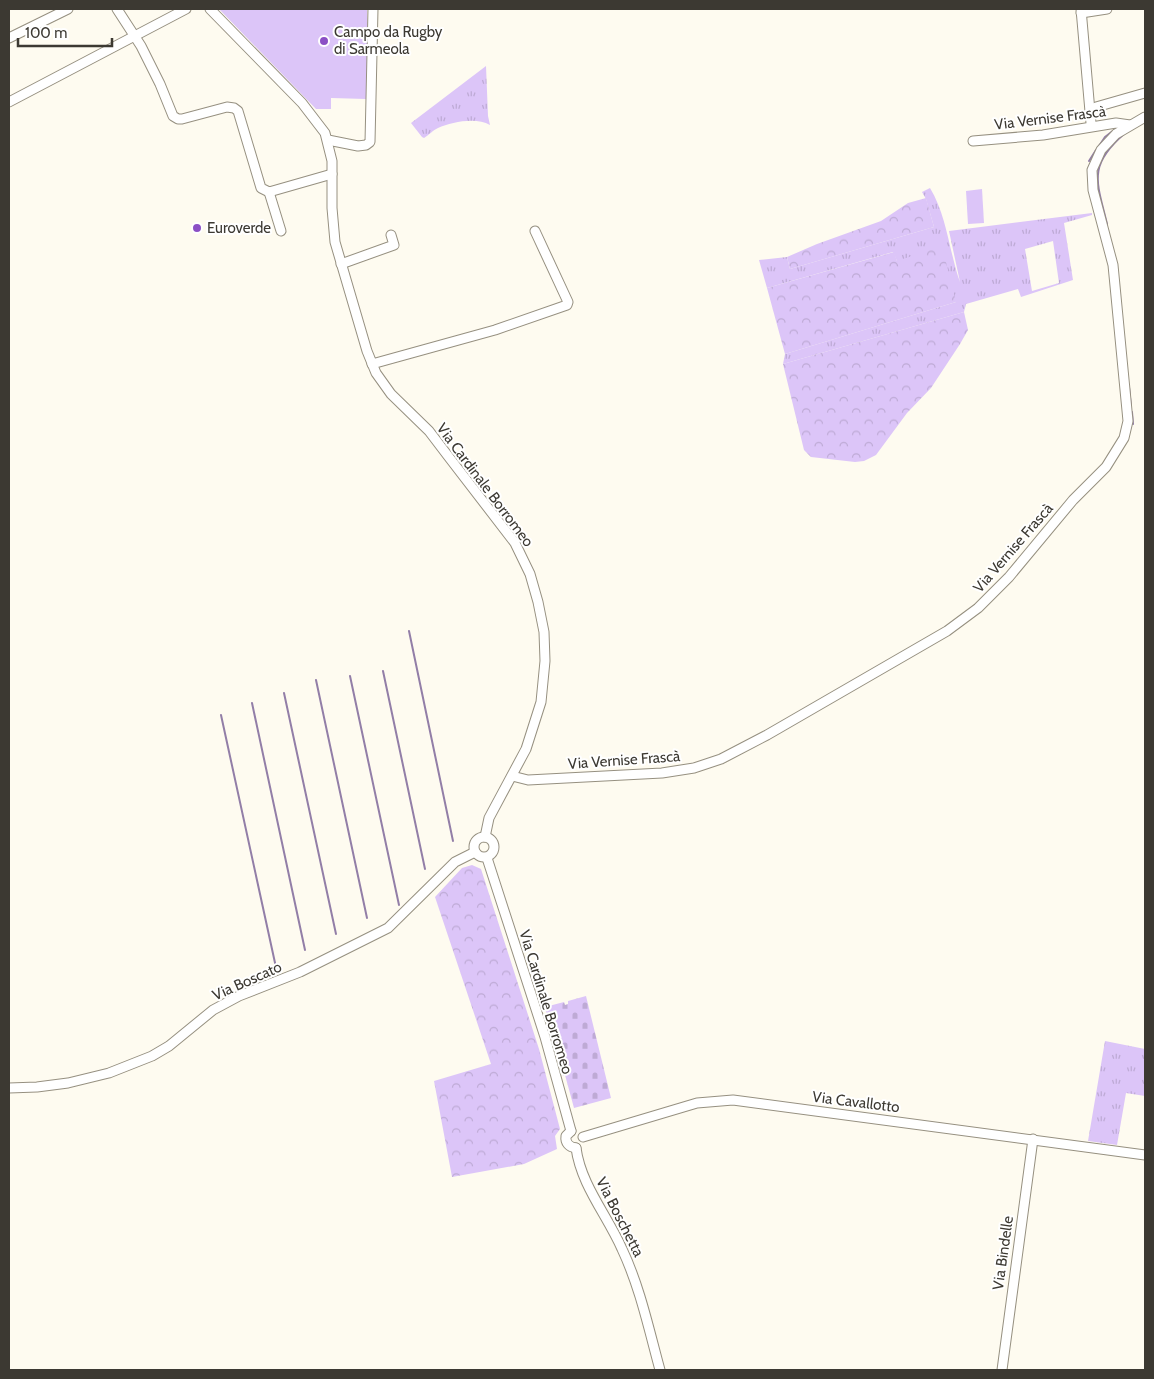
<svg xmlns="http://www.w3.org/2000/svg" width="1154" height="1379" viewBox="0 0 1154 1379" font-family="Cabin,sans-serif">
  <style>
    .grass { fill: url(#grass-tufts); fill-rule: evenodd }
    .forest { fill: url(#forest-crowns) }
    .cemetery { fill: url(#cemetery-stones) }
    .pitch { fill: #dcc5f8 }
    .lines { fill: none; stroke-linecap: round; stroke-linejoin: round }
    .stream { stroke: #927ea7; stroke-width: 2 }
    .minor-casing { stroke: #969080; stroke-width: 11 }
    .minor { stroke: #fff; stroke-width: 9 }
    .poi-dot { fill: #8b4fc5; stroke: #fff; stroke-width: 2 }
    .labels { text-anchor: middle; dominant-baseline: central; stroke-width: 4; stroke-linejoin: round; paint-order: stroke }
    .poi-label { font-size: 15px; fill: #3c3932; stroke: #fff; text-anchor: start }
    .street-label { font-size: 15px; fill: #3c3932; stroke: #fff }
  </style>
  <defs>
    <pattern id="grass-tufts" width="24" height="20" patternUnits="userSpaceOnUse" patternTransform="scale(1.25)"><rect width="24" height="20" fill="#dcc5f8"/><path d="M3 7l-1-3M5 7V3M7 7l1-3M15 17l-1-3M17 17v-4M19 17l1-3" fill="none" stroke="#beaad5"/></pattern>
    <pattern id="forest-crowns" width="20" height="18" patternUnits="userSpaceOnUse" patternTransform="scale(1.25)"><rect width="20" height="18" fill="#dcc5f8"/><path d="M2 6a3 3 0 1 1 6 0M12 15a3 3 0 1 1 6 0" fill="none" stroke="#beaad5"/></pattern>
    <pattern id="cemetery-stones" width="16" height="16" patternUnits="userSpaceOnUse" patternTransform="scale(1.25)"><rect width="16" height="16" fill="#dcc5f8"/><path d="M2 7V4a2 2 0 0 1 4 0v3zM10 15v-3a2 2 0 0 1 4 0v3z" fill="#beaad5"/></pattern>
  </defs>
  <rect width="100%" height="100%" fill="#fefbf0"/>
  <!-- grass -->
  <g class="grass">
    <path d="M486 66 488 116 490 125C476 117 452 122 438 128 433 130 429 135 424 138L422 137 411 123Z"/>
    <path d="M930 188C947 216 949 251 960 282L949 231 1092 213V215L1064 223 1073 280 1021 297 1018 289 966 304 964 312 783 364 785 354 956 302 897 261 893 252 767 288 759 260 787 257 790 269 934 227 926 199 922 192ZM1053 241 1059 283 1032 291 1025 249Z"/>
    <path d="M1105 1041 1145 1049V1096L1126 1093 1117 1145 1088 1141Z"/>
  </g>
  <!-- forest -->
  <g class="forest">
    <path d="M926 198 934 227 790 269 787 257 817 244 881 221 908 203Z"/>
    <path d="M942 246 956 302 785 354 767 288 894 252 897 261Z"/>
    <path d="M964 312 968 330 960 344 931 388 907 413 876 455 864 461 855 462 811 457 804 450 783 364Z"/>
    <path d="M472 865 481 869 539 1049 560 1129 555 1136 557 1149 524 1164 452 1177 434 1081 491 1064 435 897 462 868Z"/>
  </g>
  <!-- cemetery -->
  <path class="cemetery" d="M586 996 611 1098 574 1108 565 1075 563 1076 545 1007 564 1002 565 1005 568 1004V1001Z"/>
  <!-- pitch -->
  <g class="pitch">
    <path d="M219 9H367L368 39 366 99 331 98V109H316Z"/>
    <path d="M982 189 984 223 968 224 966 191Z"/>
  </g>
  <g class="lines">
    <!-- stream -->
    <g class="stream">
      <path d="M1099 146 1105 137 1118 127"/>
      <path d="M1089 161 1096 150"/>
      <path d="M1107 224C1097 182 1087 166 1124 134"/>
      <path d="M1129 387 1131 407"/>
      <path d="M1132 412 1133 424"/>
      <path d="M409 631 453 841"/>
      <path d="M383 671 425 869"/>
      <path d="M350 676 399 905"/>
      <path d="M316 680 367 918"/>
      <path d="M284 693 336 934"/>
      <path d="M252 703 305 950"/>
      <path d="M221 715 277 972"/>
    </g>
    <defs>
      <g id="minor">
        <path d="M117 9 141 46 160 84 173 116 178 119H182L227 107 234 108 238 111 261 188 269 192 332 174"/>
        <path d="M210 9 302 103 325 133 332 161V208L335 242 367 351 376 373 391 394 429 431 448 456 515 543 530 574 538 602 544 632 545 661 541 702 526 749 489 818 485 837"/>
        <path d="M1081 9 1091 123"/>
        <path d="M1081 13 1107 9"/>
        <path d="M9 38 68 9"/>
        <path d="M9 102 186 9"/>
        <path d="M1096 107 1145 93"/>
        <path d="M328 140 358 146 366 145 370 142 373 9"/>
        <path d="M973 141 1043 135 1116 123 1130 125"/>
        <path d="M269 192 281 231"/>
        <path d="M341 264 394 245 391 235"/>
        <path d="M372 364 495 330 567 305 568 302 535 231"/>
        <path d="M512 776 528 780 662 773 694 768 721 759 767 735 947 631 978 608 1009 577 1073 500 1106 467 1124 438 1128 421 1113 265 1093 190 1092 170 1101 150 1116 134 1145 117"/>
        <circle cx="484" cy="847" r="10"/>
        <path d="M487 858 545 1037 571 1131"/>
        <path d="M9 1088 37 1087 68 1083 109 1073 152 1056 169 1046 213 1010 239 996 300 972 388 928 455 862 475 852"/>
        <path d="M571 1131 566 1136C565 1143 569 1147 576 1148"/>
        <path d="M583 1137 697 1103 733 1100 1145 1155"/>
        <path d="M576 1148C581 1185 607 1215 622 1249 640 1287 649 1330 660 1370"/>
        <path d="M1002 1370 1033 1139"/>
      </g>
    </defs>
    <!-- minor casing -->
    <use href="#minor" class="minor-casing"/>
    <!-- minor -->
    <use href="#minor" class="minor"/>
  </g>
  <!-- markers -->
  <g class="poi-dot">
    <circle cx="324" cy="41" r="5"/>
    <circle cx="197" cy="228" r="5"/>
  </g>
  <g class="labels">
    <!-- poi labels -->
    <g class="poi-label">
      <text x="334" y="32">Campo da Rugby<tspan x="334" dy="17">di Sarmeola</tspan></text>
      <text x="207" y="228">Euroverde</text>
    </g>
    <!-- street labels -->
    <g class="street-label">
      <text transform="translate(1050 118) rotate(-7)">Via Vernise Frascà</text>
      <text transform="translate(485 485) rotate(53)">Via Cardinale Borromeo</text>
      <text transform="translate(1013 548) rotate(-49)">Via Vernise Frascà</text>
      <text transform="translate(624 760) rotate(-4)">Via Vernise Frascà</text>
      <text transform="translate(247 981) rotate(-24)">Via Boscato</text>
      <text transform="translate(546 1002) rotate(73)">Via Cardinale Borromeo</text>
      <text transform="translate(856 1102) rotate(7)">Via Cavallotto</text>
      <text transform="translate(620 1217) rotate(63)">Via Boschetta</text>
      <text transform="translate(1003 1253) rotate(-82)">Via Bindelle</text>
    </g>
  </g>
  <!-- border -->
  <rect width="1154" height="1379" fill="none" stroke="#3c3932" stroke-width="20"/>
  <!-- scale -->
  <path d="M18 38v8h94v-8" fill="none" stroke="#3c3932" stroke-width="2.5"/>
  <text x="25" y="38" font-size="15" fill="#3c3932" stroke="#ffffff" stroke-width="4" paint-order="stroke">100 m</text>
</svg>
